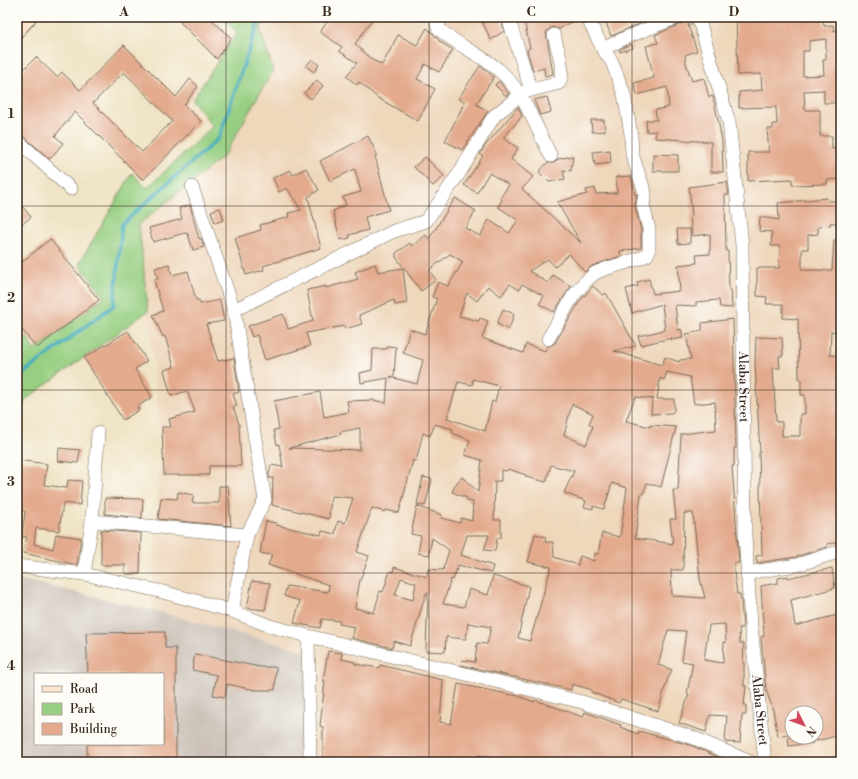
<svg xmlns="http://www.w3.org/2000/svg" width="858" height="779" viewBox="0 0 858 779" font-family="'Libre Bodoni',serif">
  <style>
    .built { fill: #eed7bb; fill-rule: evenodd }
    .industrial { fill: #ccc2b9; fill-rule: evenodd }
    .green { fill: #97cf82; stroke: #697c50 }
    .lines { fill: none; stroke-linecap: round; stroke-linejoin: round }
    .stream { stroke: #3fabbf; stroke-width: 3.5 }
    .building { fill: #e3aa8d; fill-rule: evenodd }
    .street-casing { stroke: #7a6b59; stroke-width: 14 }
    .secondary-casing { stroke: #7a6b59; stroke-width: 20 }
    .street { stroke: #fff; stroke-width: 13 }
    .secondary { stroke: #fce5cf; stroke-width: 18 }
    .grid { fill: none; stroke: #3b2a1e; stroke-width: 1; stroke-opacity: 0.55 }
    .labels { text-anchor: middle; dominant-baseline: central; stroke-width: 3; stroke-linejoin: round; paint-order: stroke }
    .street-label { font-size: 13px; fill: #3b2a1e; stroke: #fdfcf7 }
    .neatline { fill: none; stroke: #3b2a1e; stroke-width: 1.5 }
    .grid-label { font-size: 13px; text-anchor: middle; font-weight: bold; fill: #3b2a1e }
  </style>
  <rect width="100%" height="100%" fill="#fdfcf7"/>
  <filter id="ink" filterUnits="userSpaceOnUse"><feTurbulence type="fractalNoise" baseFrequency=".025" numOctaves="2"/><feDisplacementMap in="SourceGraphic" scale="8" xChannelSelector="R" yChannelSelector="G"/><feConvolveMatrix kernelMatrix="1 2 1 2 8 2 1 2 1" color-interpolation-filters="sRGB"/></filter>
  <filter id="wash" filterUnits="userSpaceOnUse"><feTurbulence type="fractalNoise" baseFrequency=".012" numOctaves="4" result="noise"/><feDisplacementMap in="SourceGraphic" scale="16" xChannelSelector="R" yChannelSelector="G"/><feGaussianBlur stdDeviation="0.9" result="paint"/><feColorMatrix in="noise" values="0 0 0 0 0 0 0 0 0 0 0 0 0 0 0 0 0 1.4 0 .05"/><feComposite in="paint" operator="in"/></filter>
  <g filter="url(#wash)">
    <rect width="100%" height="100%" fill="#f0e4c6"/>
    <!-- built -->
    <path class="built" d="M268 17H841V755L816 762H310V652L151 610 161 441 139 224 224 156 273 70 260 29ZM792 713H816V737H792Z"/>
    <!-- industrial -->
    <path class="industrial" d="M17 580 33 582 151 610 310 652V762H17ZM35 674H163V744H35Z"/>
    <!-- green -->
    <path class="green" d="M223 17H268L260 29 273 70 224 156 139 224 148 311 25 400 19 428H17V344L27 336 34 351 104 297 79 264 132 173 147 188 213 126 192 100 237 33Z"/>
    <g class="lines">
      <!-- stream -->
      <path class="stream" d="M17 378 114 305 122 224 219 138 259 20 263 17"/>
    </g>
    <g id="blocks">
      <!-- building -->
      <g class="building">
        <path d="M185 17H209L231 38 217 59 180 22Z"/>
        <path d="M331 17H374L355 44 371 59 382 65 398 35 417 45 427 28 439 40V41L453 50 439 72 425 64 417 79 435 89 418 121 378 98 359 82 357 85 346 76 357 63 339 51 342 47 320 32Z"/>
        <path d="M480 17H500L504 31 491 40Z"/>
        <path d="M516 17H579L559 29 552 27 546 32 553 74 545 76 544 68 533 71 527 50 530 48 524 20 518 23Z"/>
        <path d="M604 17H656L611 36Z"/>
        <path d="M686 17H690L692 24 688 25 697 51 685 55 686 63 692 81 704 78 709 97 713 96 722 140 723 172H711V142L655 138 656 131 647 132 646 120H657L655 110 669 107 667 87 637 95 634 83 654 78 646 46 658 43 655 35 681 24Z"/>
        <path d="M736 17H822L824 26 833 25 834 31 841 30V103H824V90L804 91 805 110H820V136H832V149H841V179L827 180V184L792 185V179L748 181V152H769L767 129H773V124H777L776 107 739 108V92L762 90 761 74 738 75ZM826 39V60H823L824 75 803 76V51H809V41Z"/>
        <path d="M631 44 633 48 620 52 619 50Z"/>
        <path d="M124 45 176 97 190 79 198 86 184 105 201 121 143 180 75 112 55 136 63 143 50 159 17 131V76L36 57 57 77 62 72 80 90ZM124 72 172 121 142 152 93 103Z"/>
        <path d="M312 59 319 65 314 72 306 66Z"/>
        <path d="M480 66 494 77 476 104 488 111 462 150 445 141 465 102 458 99Z"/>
        <path d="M317 80 323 86 311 99 304 93Z"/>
        <path d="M499 81 509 94 506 96 495 85Z"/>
        <path d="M547 97 551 112 540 115 534 100Z"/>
        <path d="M518 107 522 116 503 138 518 148 511 159 533 177 522 189 581 243 557 202 587 194 586 190 595 188 596 194 617 193 616 177 631 176 635 195 637 194 635 207 641 230V248L620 251 621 256 592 266 585 272 569 254 555 267 548 259 529 271 548 283 553 275 571 286 554 312 539 304 544 296 522 284 519 290 510 284 501 296 488 286 477 301 467 293 459 316 479 321 480 318 488 321 482 338 523 353 526 344 545 351 547 347 555 343 580 301 593 286 603 295 606 293 636 346 614 351 662 365 665 357 679 362 680 360 691 359 686 334 702 331V323L733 319 736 448H734V466H732L739 563H734V572L737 594H740L741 601 743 628H739L740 643H744L743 663H744V686H746L744 705H746V715H742L740 743 725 742 727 716 710 715 706 732 679 723 689 694 687 693 693 663 682 661 686 631 668 630 658 665 672 670 667 681 658 711 621 699 619 703 591 692 592 690 572 684 571 690 461 665 462 660 475 662 477 643 487 644 491 627 468 623 466 639 446 637 445 652 426 651 428 593H426L410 646 394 641 392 648 352 638 355 627 339 624 340 621 322 619 320 628 294 623 300 601 284 596 287 586 328 592 329 585 268 565 272 555 260 553 266 521 276 523V525L321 535 322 531 335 534 338 521 345 523 353 498 331 496 329 519 272 505 273 478H269V474L271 465 283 467 279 444 277 445 274 430 279 429 274 401 320 392 324 417 349 412 347 401 373 400 386 403 388 378 361 383 360 373 372 370 373 349H387L388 346 396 347 394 376 390 377 417 384 423 360 403 353 410 329 425 334 437 299 432 297 438 282 448 286 463 262 450 254 429 270 436 280 421 291 396 257V253L410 243 412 246 426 235 429 239 455 198 476 211 465 228 480 236 489 220 509 233 518 220 498 207 502 200 500 198 509 185 489 173 477 193 464 185 483 156 480 154 485 146ZM667 372 690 377 694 404 715 402 716 430 681 434 678 490H673L676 519H670L673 544 635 538 641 494H643L647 483 661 487 676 427 650 425V427L626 421 635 397 654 399H652L651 414 672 413 674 410V399H657L660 378 664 380ZM473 379 499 386 495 402 492 401 485 431 447 418 458 382 472 385ZM572 404 593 414 589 424 593 426 586 445 564 435ZM435 424 453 429 452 433 470 440 465 455 482 460 478 492 462 477 455 485 452 492 467 498V501L473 502 472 521 461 518 460 523 441 518 442 515 417 506 411 534 421 536 418 553 429 555 432 538 449 550 443 570 428 569 427 577 394 567 393 572 390 571 383 592 380 591 374 613 355 608 360 580 369 556 357 552 372 508 385 512 386 510 399 513 413 460 416 461 423 433 430 436ZM360 428V450L289 448 341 434 340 432ZM551 465 574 471 564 493 586 501 584 507 593 509V506L604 509 612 483 627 488 620 537 602 533 598 554 595 553 594 561 580 556 578 565 554 557 553 542H545L546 537 535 534 528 562 551 567 530 641 518 638 529 586 493 576 488 595 469 589 464 607 443 604 451 579 453 580 458 565 491 573 493 566 461 555 467 535H489L484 550 495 551 497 538H501V520H494L495 481H501V470L507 471 508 469 526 475V477L546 482ZM684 513H693L700 579 705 598 672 596 671 570H683ZM401 578 416 583 413 600 395 595ZM725 624 726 643 724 642 723 663 704 660 709 625Z"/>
        <path d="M591 120H604L605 131 592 132Z"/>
        <path d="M368 136 377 155 375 156 389 210 365 217 368 230 349 235 350 238 340 240 333 211 346 205 343 197 361 192 355 169 330 181 320 161Z"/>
        <path d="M610 150 611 163 595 165 593 152Z"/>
        <path d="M653 154 678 155V171H653Z"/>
        <path d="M573 156 571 171 563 170 565 179 549 182 539 172 547 163H554L558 159Z"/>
        <path d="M425 157 444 176 433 186 414 167Z"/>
        <path d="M306 168 319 190 308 197 321 248 263 266 264 270 246 275 235 238 261 230 260 225 289 217 288 213 301 210 287 188 279 192 273 178 290 170 293 175Z"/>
        <path d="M727 182 729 195H725L726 251H728L729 290H731L732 308 720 307 719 300 696 302V306L675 305 678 330 681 329 683 338 671 340 672 338 641 345 638 336 665 330 662 304 632 313 626 289 638 286 637 282 649 279 653 294 680 291 678 265 697 263 696 255 710 254V234L692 236 690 216 692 215 689 187Z"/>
        <path d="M827 198 828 201H841V223H830V226L818 227V234L808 235V249H802V270H832L834 240H841L839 302H841V317H837L836 332 831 331 830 355 841 356V542L827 544V547L795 557 757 563 756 556 762 555 759 453H760L755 363 756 337 782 338 783 356H779L780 368H773L776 422H782V436H800V414H805V395H801V379H799L798 319 783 318V304H766L767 297 757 296V268H779L780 246H771L772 232 759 231 760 217 779 220 778 203Z"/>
        <path d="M17 200 31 217 17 228Z"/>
        <path d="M190 205 199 239 201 238 204 247 193 250 188 234 185 233 153 242 149 228 182 219 179 208Z"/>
        <path d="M220 208 224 220 215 223 211 211Z"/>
        <path d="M677 229H690V243L678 244Z"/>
        <path d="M50 239 99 300 37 348 17 324V266Z"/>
        <path d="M169 264 172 275 188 271 196 300H199L200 304 220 300 224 321 206 324 218 361 234 358 239 392 233 394 237 406 233 407 239 424 241 466H209V475H164L162 427H171L169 419 195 412 187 391 171 396 164 370 174 367 165 336 163 337 153 315 163 311 154 280 158 279 155 268Z"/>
        <path d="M375 264 378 272 403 268 407 303 395 305 394 300 359 315 362 324 345 329 344 326 306 333 310 346 265 360 257 335 252 337 248 326 283 314 288 329 313 321 307 290 326 286V288L358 279 355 272Z"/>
        <path d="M503 309 514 314 509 330 497 324Z"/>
        <path d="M128 331 147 361 135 369 152 397 137 407 139 410 123 420 84 358Z"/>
        <path d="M59 448 80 450 78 463 58 461Z"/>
        <path d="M17 460 47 464 44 485 67 488 68 480 82 481 80 505 63 503 59 531 36 528 34 544 53 549 56 534 81 538 77 565 23 553 27 537H22L25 511H17Z"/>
        <path d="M423 477 432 479 425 506 417 504Z"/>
        <path d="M219 486H228L231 526 158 519 161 498 177 499 178 492 194 495 192 503H219Z"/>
        <path d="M105 498 143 499 142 518 105 514Z"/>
        <path d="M101 530 141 533 140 574H125V565H101Z"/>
        <path d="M832 568 835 588 791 600 795 626 841 614V735L816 741V713H792V733L778 736 773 710 766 690 761 637 764 636 761 586 778 583V578L788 576V578Z"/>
        <path d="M252 581 270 583 265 610 247 608Z"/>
        <path d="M165 632V648H176V762H87V744H163V674H88L86 633Z"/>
        <path d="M328 651 342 653 341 659 355 662V664L379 668 380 665 443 680 440 722 451 724 458 684 518 696 534 702 535 700 583 717 585 712 621 725 620 727 638 734 639 731 690 745 720 758 717 762H501V760L479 755 477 762H323V727L320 726 325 681H323Z"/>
        <path d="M195 654 260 667H276L275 690H255L227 684 225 697 213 695 217 675 192 670Z"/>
        <path d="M788 737H813V743L789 746Z"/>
      </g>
    </g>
  </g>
  <g filter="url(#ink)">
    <use href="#blocks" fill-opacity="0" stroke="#7a6b59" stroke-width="1"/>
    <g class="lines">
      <defs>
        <g id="street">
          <path d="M443 17 437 24 438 28C456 45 480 54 499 70 524 92 536 127 551 156"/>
          <path d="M508 17 531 90"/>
          <path id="s1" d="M698 17 729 122 742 245 745 535 751 626 765 762"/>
          <path d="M603 49 627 37 678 17"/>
          <path d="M17 140 71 189"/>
          <path d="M192 187 234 310 265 500 247 535 232 611"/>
          <path d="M234 310 394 231 426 221 458 175 494 116 524 92 559 83C566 71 557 48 554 35"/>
          <path d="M548 339 573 296 586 281 595 273 605 269 641 258 647 255 649 250V229L643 205 645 193 632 154 631 134 624 94 612 62 603 49 587 17"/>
          <path d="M92 521 247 535"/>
          <path d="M17 566 84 574 159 591 232 611 270 626 308 636 582 702 694 738 750 762"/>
          <path d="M747 573 797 565 841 551"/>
          <path d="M84 574 92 521 98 433"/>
          <path d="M308 636 310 762"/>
        </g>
        <path id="secondary" d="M17 28 27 17"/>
      </defs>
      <!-- street casing -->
      <use href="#street" class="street-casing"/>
      <!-- secondary casing -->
      <use href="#secondary" class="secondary-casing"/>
      <!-- street -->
      <use href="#street" class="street"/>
      <!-- secondary -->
      <use href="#secondary" class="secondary"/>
    </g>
  </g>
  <!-- grid -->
  <path class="grid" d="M226 17V762M429 17V762M632 17V762M17 206H841M17 390H841M17 573H841"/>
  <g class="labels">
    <!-- street labels -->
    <g class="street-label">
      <text stroke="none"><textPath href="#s1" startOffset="375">Alaba Street</textPath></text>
      <text stroke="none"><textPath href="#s1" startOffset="699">Alaba Street</textPath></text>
    </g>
  </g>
  <!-- margin -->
  <rect width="858" height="779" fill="none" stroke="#fdfcf7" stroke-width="44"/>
  <!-- legend -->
  <rect x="34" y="673" width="130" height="72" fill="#fdfcf7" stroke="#afa8a0"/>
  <rect x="42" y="686" width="20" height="6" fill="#fce5cf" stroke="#afa8a0"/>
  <text x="70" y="693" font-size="12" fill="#3b2a1e">Road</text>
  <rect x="42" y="703" width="20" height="12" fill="#97cf82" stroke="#afa8a0"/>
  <text x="70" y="713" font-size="12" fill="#3b2a1e">Park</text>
  <rect x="42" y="723" width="20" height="12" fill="#e3aa8d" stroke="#afa8a0"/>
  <text x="70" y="733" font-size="12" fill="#3b2a1e">Building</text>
  <!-- north arrow -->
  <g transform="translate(804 725) rotate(132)"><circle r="19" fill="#fdfcf7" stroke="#afa8a0"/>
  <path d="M0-3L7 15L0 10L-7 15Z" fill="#d1495b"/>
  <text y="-6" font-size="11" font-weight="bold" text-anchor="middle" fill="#3b2a1e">N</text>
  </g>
  <rect x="22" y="22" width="814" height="735" class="neatline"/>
  <g class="grid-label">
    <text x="124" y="16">A</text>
    <text x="327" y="16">B</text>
    <text x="531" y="16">C</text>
    <text x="734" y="16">D</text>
    <text x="11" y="118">1</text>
    <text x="11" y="302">2</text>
    <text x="11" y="486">3</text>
    <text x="11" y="670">4</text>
  </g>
</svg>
